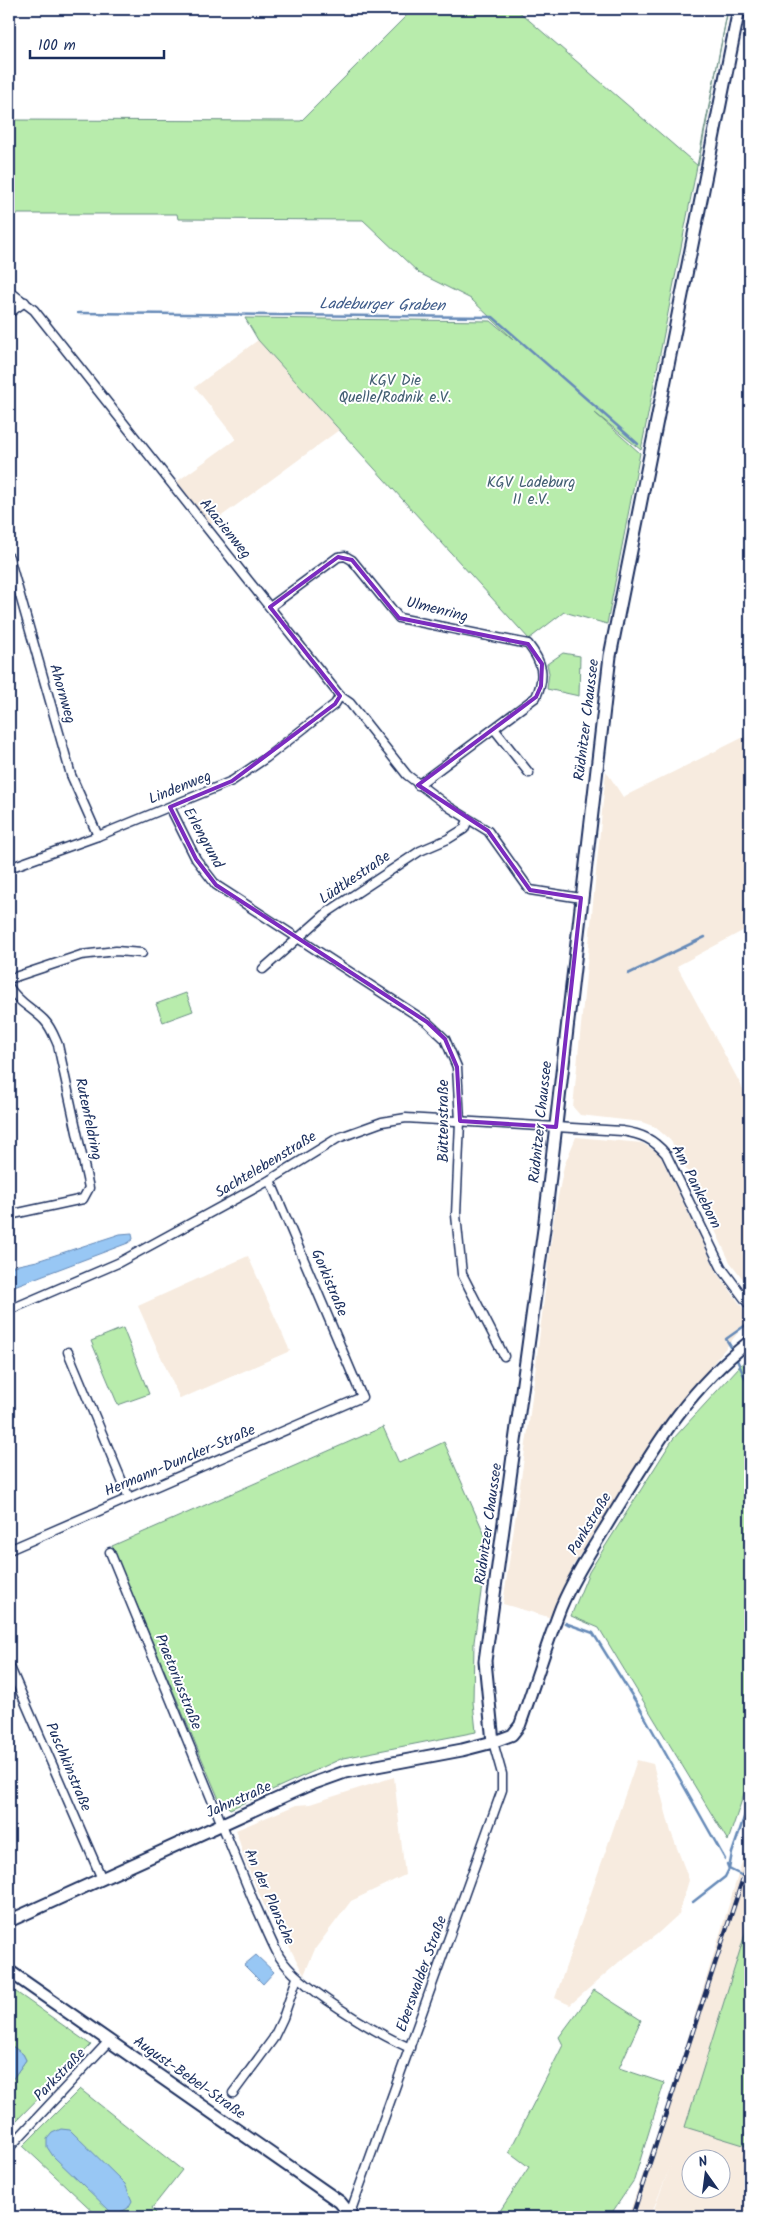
<svg xmlns="http://www.w3.org/2000/svg" width="759" height="2226" viewBox="0 0 759 2226" font-family="Kalam,sans-serif">
  <style>
    .built { fill: #f7ebdf; fill-rule: evenodd }
    .green { fill: #b8ecac; stroke: #6a8e85 }
    .water { fill: #98c7f4; stroke: #668ab8 }
    .lines { fill: none; stroke-linecap: round; stroke-linejoin: round }
    .stream { stroke: #668ab8; stroke-width: 2.5 }
    .minor-casing { stroke: #1b2f5e; stroke-width: 11 }
    .tertiary-casing { stroke: #1b2f5e; stroke-width: 14 }
    .secondary-casing { stroke: #1b2f5e; stroke-width: 15 }
    .minor { stroke: #fff; stroke-width: 8 }
    .tertiary { stroke: #fff; stroke-width: 10 }
    .secondary { stroke: #fff; stroke-width: 11 }
    .rail-casing { stroke: #1b2f5e; stroke-width: 4.5 }
    .rail { stroke: #fff; stroke-width: 2.5; stroke-dasharray: 8; stroke-linecap: butt }
    .marked { fill: none; stroke: #7b2cbf; stroke-width: 4; stroke-linejoin: round }
    .labels { text-anchor: middle; dominant-baseline: central; stroke-width: 4; stroke-linejoin: round; paint-order: stroke }
    .park-label { font-size: 15px; fill: #425e72; stroke: #fff }
    .street-label { font-size: 15px; fill: #1b2f5e; stroke: #fff }
    .water-label { font-size: 16px; font-style: italic; fill: #405d8b; stroke: #fff }
  </style>
  <rect width="100%" height="100%" fill="#fff"/>
  <filter id="ink" filterUnits="userSpaceOnUse"><feTurbulence type="fractalNoise" baseFrequency=".02" numOctaves="2"/><feDisplacementMap in="SourceGraphic" scale="10" xChannelSelector="R" yChannelSelector="G"/><feConvolveMatrix kernelMatrix="1 2 1 2 8 2 1 2 1" color-interpolation-filters="sRGB"/></filter>
  <g filter="url(#ink)">
    <!-- built -->
    <g class="built">
      <path d="M258 340 339 430 208 526 175 483 236 439 195 387Z"/>
      <path d="M750 734V927L677 966 750 1102V1288L730 1262 677 1150 670 1140 655 1127 642 1122 580 1115 573 1107 606 771 623 797Z"/>
      <path d="M576 1137 642 1143 659 1153 717 1272 750 1318 658 1431 574 1564 552 1618 503 1604 528 1430 554 1217 564 1166Z"/>
      <path d="M248 1256 290 1351 180 1399 138 1306Z"/>
      <path d="M637 1760 653 1764 671 1832 689 1880 679 1914 656 1935 619 1962 570 2005 555 1998Z"/>
      <path d="M394 1777 405 1875 351 1901 315 1949 304 1975 274 1917 268 1914 245 1861 236 1830 296 1805 310 1804Z"/>
      <path d="M750 1836V1918L685 2127 750 2147V2217H651L670 2167 650 2217H628L673 2087ZM692 2158H722V2188H692Z"/>
    </g>
    <!-- green -->
    <g class="green">
      <path d="M413 9H516L698 166 728 9 641 450 595 413 640 453 607 624 564 612 529 639 258 340 245 318 491 321 513 339 471 299 419 273 363 220 178 219 177 214H9V120L301 121Z"/>
      <path d="M563 653 580 656 579 696 547 689 549 673 547 664Z"/>
      <path d="M186 993 193 1011 163 1022 156 1004Z"/>
      <path d="M123 1328 149 1394 118 1405 91 1341Z"/>
      <path d="M750 1355V1776L728 1841 599 1628 571 1616 589 1572 673 1439Z"/>
      <path d="M383 1427 399 1463 444 1442 488 1542 474 1642 473 1702 476 1732 343 1758 230 1809 218 1797 112 1546Z"/>
      <path d="M750 1918V2147L685 2127Z"/>
      <path d="M9 1987 91 2045 9 2128V2084L26 2060 23 2054 9 2044Z"/>
      <path d="M594 1990 641 2020 619 2068 664 2083 634 2180 609 2217H496L529 2167 509 2152 563 2045 559 2037Z"/>
      <path d="M80 2089 182 2170 152 2208 159 2217H99L23 2146Z"/>
    </g>
    <!-- water -->
    <g class="water">
      <path d="M132 1233 133 1239 128 1243 9 1288V1267L37 1261 120 1234Z"/>
      <path d="M256 1955 274 1972 263 1984 244 1965Z"/>
      <path d="M9 2044 23 2054 26 2060 9 2084Z"/>
      <path d="M61 2129 70 2130 125 2184 132 2201 128 2208 119 2213 111 2212 53 2156 47 2147V2139L52 2133Z"/>
    </g>
    <g class="lines">
      <!-- stream -->
      <g class="stream">
        <path d="M78 313 493 317 638 444"/>
        <path d="M628 974 705 937"/>
        <path d="M731 1347 726 1339 750 1322"/>
        <path d="M737 1360 750 1389"/>
        <path d="M565 1623 593 1633 641 1710 725 1859"/>
        <path d="M743 1876 729 1869 732 1853 750 1800"/>
        <path d="M693 1902 725 1877 729 1869 727 1864"/>
      </g>
      <defs>
        <g id="minor">
          <path d="M9 291 34 310 340 696 350 703 407 775 449 807 488 831 530 890 581 898"/>
          <path d="M9 313 25 302"/>
          <path d="M9 557 71 775 98 836"/>
          <path d="M270 607 338 557 345 556 352 560 399 618 528 644C542 662 546 675 536 697L418 785"/>
          <path d="M495 730 529 773"/>
          <path d="M170 807 196 859 216 885 427 1022 445 1039 457 1067 460 1121 456 1215 462 1274 504 1356"/>
          <path d="M9 868 98 836 232 781 266 758 335 704 340 696"/>
          <path d="M263 969 328 912 420 851 448 839 464 829 468 820"/>
          <path d="M9 979 81 955 116 951 142 953"/>
          <path d="M9 987C18 1002 32 1008 44 1020 51 1027 54 1036 58 1045L89 1188 83 1199 9 1215"/>
          <path d="M9 1310 118 1263 270 1180 338 1138 382 1122 406 1118 622 1131C642 1134 653 1139 666 1154L721 1267 750 1306"/>
          <path d="M68 1352 129 1498"/>
          <path d="M9 1550 362 1397 270 1180"/>
          <path d="M110 1552 253 1900C262 1918 269 1938 279 1956 298 1987 376 2033 410 2048"/>
          <path d="M9 1665 102 1879"/>
          <path d="M233 2093 273 2039 283 2018 297 1978"/>
          <path d="M9 2148 109 2041"/>
          <path d="M349 2216 502 1790V1774L493 1742"/>
        </g>
        <path id="tertiary" d="M493 1742 512 1735 520 1725C534 1686 546 1646 561 1607 575 1574 595 1545 613 1515 654 1448 687 1390 750 1341"/>
        <g id="secondary">
          <path d="M9 1921 306 1786 345 1772 462 1750 493 1742 485 1661 544 1229 610 656 739 9"/>
          <path d="M9 1971 340 2202 352 2217"/>
        </g>
      </defs>
      <!-- minor casing -->
      <use href="#minor" class="minor-casing"/>
      <!-- tertiary casing -->
      <use href="#tertiary" class="tertiary-casing"/>
      <!-- secondary casing -->
      <use href="#secondary" class="secondary-casing"/>
      <!-- minor -->
      <use href="#minor" class="minor"/>
      <!-- tertiary -->
      <use href="#tertiary" class="tertiary"/>
      <!-- secondary -->
      <use href="#secondary" class="secondary"/>
      <defs>
        <path id="rail" d="M632 2217 750 1857"/>
      </defs>
      <!-- rail casing -->
      <use href="#rail" class="rail-casing"/>
      <!-- rail -->
      <use href="#rail" class="rail"/>
    </g>
  </g>
  <!-- marked area -->
  <path class="marked" d="M338 557 352 560 399 618 528 644 542 664 541 686 536 697 418 785 488 831 530 890 581 898 556 1127 460 1121 457 1067 445 1039 427 1022 216 885 196 859 170 807 232 781 335 704 340 696 270 607Z"/>
  <g class="labels">
    <!-- park labels -->
    <g class="park-label">
      <text x="395" y="381">KGV Die<tspan x="395" dy="17">Quelle/Rodnik e.V.</tspan></text>
      <text x="531" y="483">KGV Ladeburg<tspan x="531" dy="17">II e.V.</tspan></text>
    </g>
    <!-- street labels -->
    <g class="street-label">
      <text transform="translate(225 529) rotate(51)">Akazienweg</text>
      <text transform="translate(437 610) rotate(14)">Ulmenring</text>
      <text transform="translate(62 694) rotate(74)">Ahornweg</text>
      <text transform="translate(587 720) rotate(-83)">Rüdnitzer Chaussee</text>
      <text transform="translate(180 788) rotate(-22)">Lindenweg</text>
      <text transform="translate(203 838) rotate(61)">Erlengrund</text>
      <text transform="translate(355 878) rotate(-34)">Lüdtkestraße</text>
      <text transform="translate(88 1119) rotate(78)">Rutenfeldring</text>
      <text transform="translate(444 1121) rotate(-90)">Büttenstraße</text>
      <text transform="translate(541 1122) rotate(-84)">Rüdnitzer Chaussee</text>
      <text transform="translate(266 1165) rotate(-31)">Sachtelebenstraße</text>
      <text transform="translate(696 1187) rotate(63)">Am Pankeborn</text>
      <text transform="translate(329 1283) rotate(67)">Gorkistraße</text>
      <text transform="translate(180 1461) rotate(-23)">Hermann-Duncker-Straße</text>
      <text transform="translate(489 1524) rotate(-82)">Rüdnitzer Chaussee</text>
      <text transform="translate(590 1524) rotate(-59)">Pankstraße</text>
      <text transform="translate(178 1682) rotate(68)">Praetoriusstraße</text>
      <text transform="translate(68 1767) rotate(67)">Puschkinstraße</text>
      <text transform="translate(239 1800) rotate(-24)">Jahnstraße</text>
      <text transform="translate(269 1897) rotate(66)">An der Plansche</text>
      <text transform="translate(422 1974) rotate(-70)">Eberswalder Straße</text>
      <text transform="translate(60 2075) rotate(-46)">Parkstraße</text>
      <text transform="translate(189 2078) rotate(35)">August-Bebel-Straße</text>
    </g>
    <!-- water labels -->
    <g class="water-label">
      <text transform="translate(382 305) rotate(1)">Ladeburger Graben</text>
    </g>
  </g>
  <!-- margin -->
  <rect width="759" height="2226" fill="none" stroke="#fff" stroke-width="30"/>
  <rect x="15" y="15" width="729" height="2196" fill="none" stroke="#1b2f5e" stroke-width="2" filter="url(#ink)"/>
  <!-- north arrow -->
  <g transform="translate(706 2174) rotate(346)"><circle r="24" fill="#ffffff" stroke="#a4acbf"/>
  <path d="M0-4L9 19L0 12L-9 19Z" fill="#1b2f5e"/>
  <text y="-8" font-size="14" font-weight="bold" text-anchor="middle" fill="#1b2f5e">N</text>
  </g>
  <!-- scale -->
  <path d="M30 50v8h134v-8" fill="none" stroke="#1b2f5e" stroke-width="2.5"/>
  <text x="38" y="50" font-size="15" fill="#1b2f5e" stroke="#ffffff" stroke-width="4" paint-order="stroke">100 m</text>
</svg>
